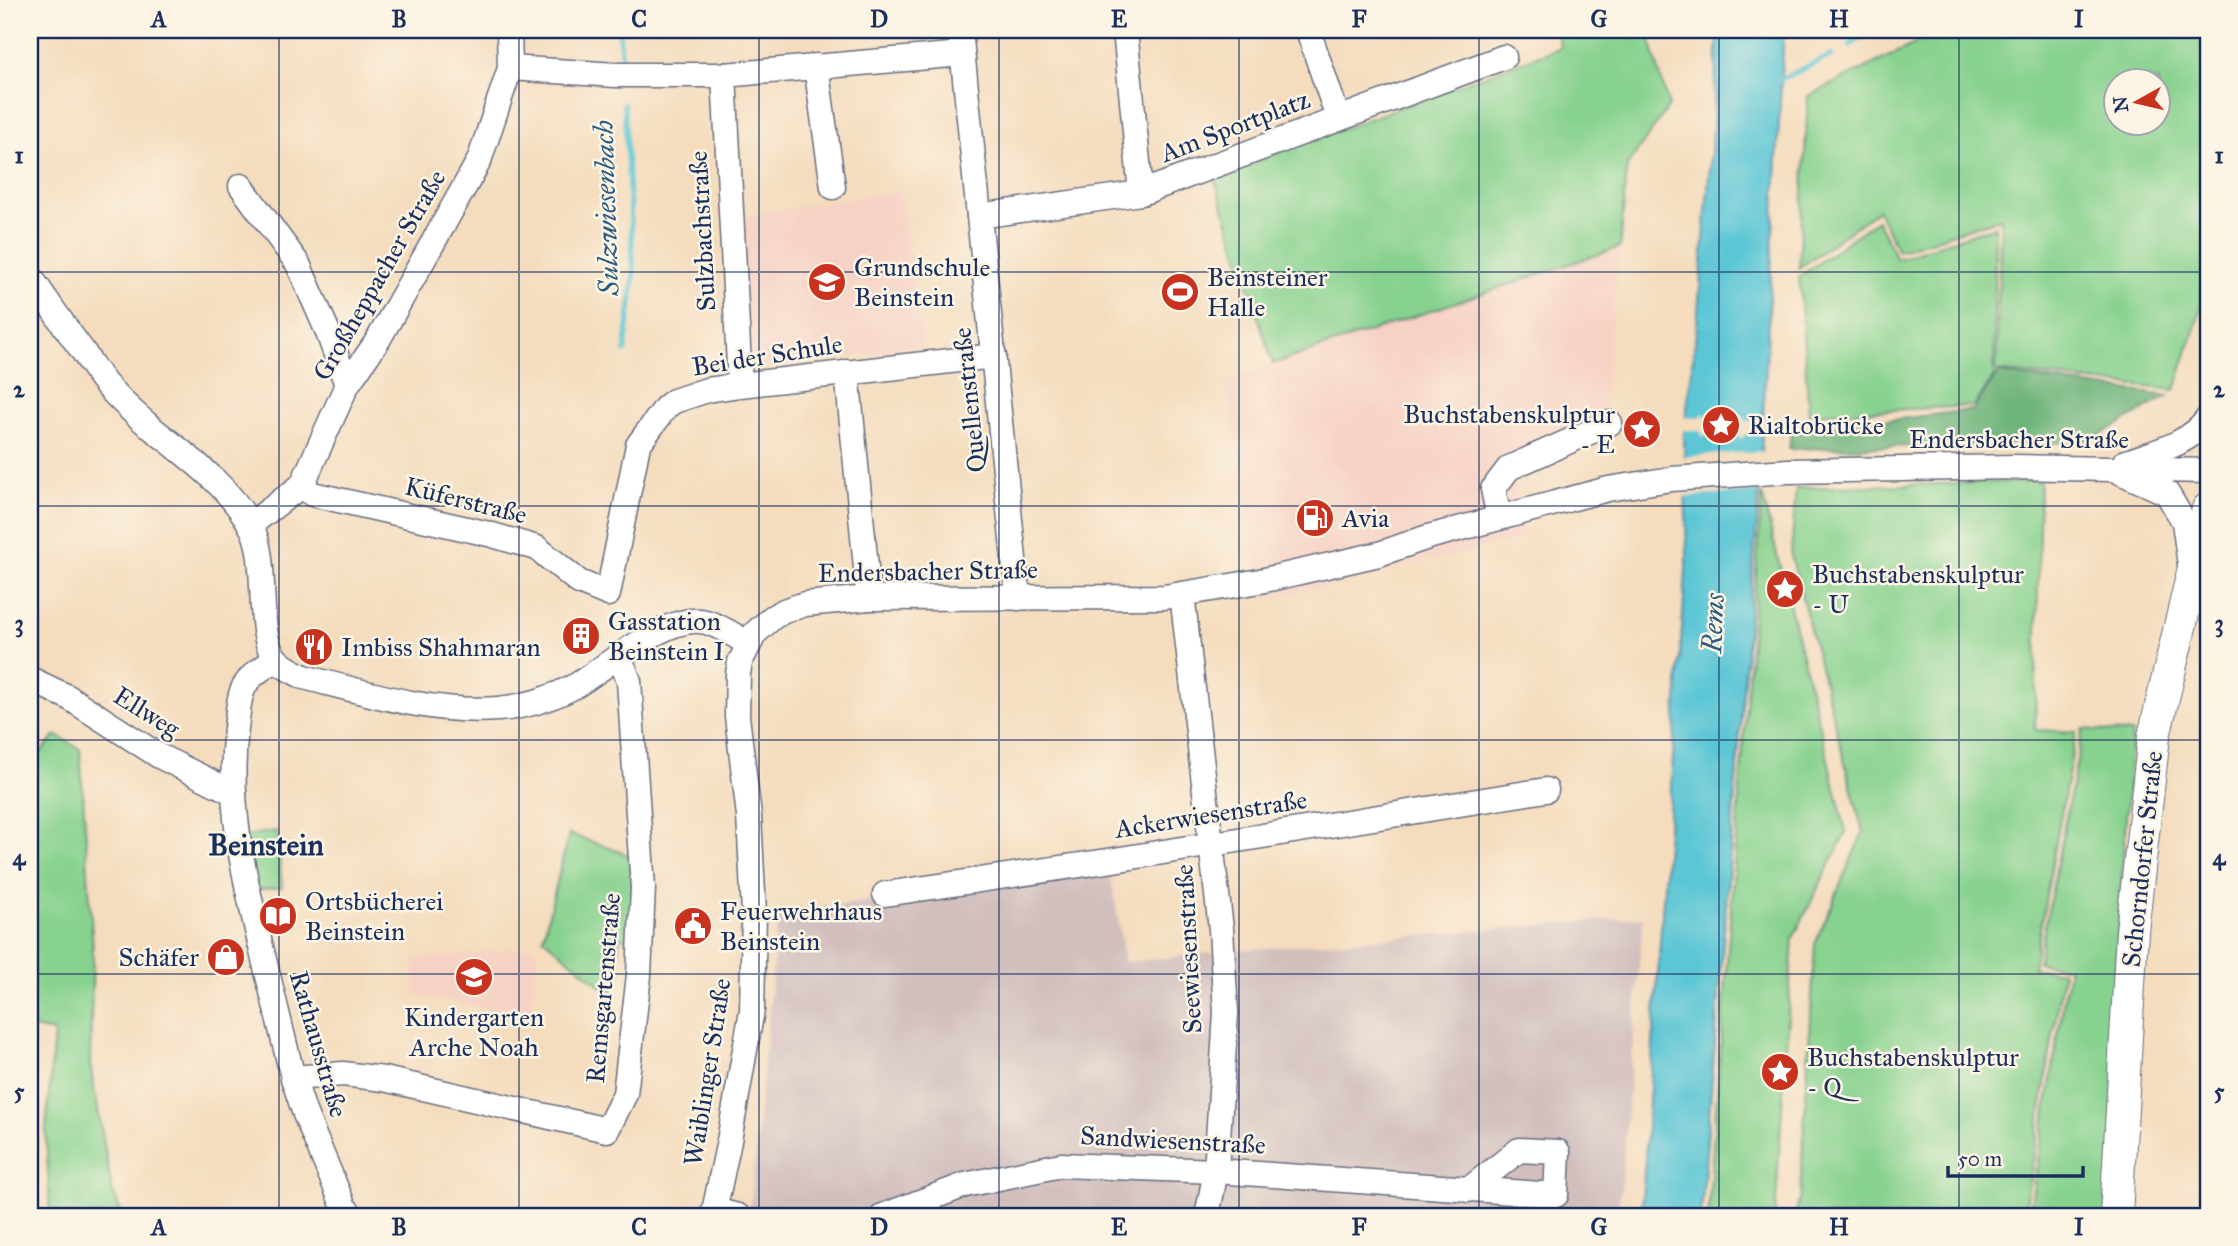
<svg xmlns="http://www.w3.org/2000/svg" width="2238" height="1246" viewBox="0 0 2238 1246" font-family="'IM FELL Great Primer',serif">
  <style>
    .built { fill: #f6d2c4 }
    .industrial { fill: #d1bfbe }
    .green { fill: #87d28f; stroke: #518076; stroke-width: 2; fill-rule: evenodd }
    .forest { fill: #6db47a; stroke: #44726c; stroke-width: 2 }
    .water { fill: #5bc6d5; stroke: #3b7a9a; stroke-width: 2 }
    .pier { fill: #f4dcbd }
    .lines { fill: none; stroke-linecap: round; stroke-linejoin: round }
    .stream { stroke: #5bc6d5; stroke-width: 5 }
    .minor-casing { stroke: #676c7f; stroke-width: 27 }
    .major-casing { stroke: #676c7f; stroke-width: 34 }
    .minor { stroke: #fff; stroke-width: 24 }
    .major { stroke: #fff; stroke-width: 32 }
    .grid { fill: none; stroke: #1b2f5e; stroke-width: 2; stroke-opacity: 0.55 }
    .labels { text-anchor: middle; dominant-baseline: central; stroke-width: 5; stroke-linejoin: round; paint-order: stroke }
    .street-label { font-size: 26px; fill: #1b2f5e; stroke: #fcf5e5 }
    .poi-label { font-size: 26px; fill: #1b2f5e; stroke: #fcf5e5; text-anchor: start }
    .water-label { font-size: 28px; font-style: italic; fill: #2e5c82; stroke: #fcf5e5 }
    .quarter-label { font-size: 30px; font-weight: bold; fill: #1b2f5e; stroke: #fcf5e5 }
    .neatline { fill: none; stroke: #1b2f5e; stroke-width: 2.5 }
    .grid-label { font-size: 23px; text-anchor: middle; font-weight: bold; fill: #1b2f5e }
  </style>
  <rect width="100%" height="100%" fill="#fcf5e5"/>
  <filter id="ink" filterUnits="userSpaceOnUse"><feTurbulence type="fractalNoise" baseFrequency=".0143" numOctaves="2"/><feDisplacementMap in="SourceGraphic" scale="14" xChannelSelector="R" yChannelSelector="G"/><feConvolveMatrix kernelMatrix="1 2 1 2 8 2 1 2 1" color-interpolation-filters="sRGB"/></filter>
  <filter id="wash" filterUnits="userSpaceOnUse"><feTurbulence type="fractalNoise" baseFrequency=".00686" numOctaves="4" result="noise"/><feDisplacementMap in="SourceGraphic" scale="28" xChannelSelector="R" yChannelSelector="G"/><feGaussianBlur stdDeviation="1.57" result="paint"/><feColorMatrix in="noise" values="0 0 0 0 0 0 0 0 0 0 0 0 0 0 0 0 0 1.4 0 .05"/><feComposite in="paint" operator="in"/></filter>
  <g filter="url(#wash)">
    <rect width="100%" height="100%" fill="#f4dcbd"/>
    <!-- built -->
    <g class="built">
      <path d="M900 191 924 348 744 370 735 217Z"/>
      <path d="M1620 247 1602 419 1509 461 1527 538 1264 600 1226 384 1273 364Z"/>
      <path d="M528 947 538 954 529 1016 414 994V960Z"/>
    </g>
    <!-- industrial -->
    <path class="industrial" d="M1109 864 1125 962 1230 951 1643 917 1621 1188 1616 1216H744L751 1200 778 915Z"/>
    <!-- green -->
    <g class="green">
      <path d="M1555 30H1647L1669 106 1627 166 1620 247 1273 364 1214 177 1561 47Z"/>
      <path d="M1943 30H2208V247L2200 312 2175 390 1996 371 2001 218 1898 251 1878 210 1799 268 1808 96ZM2116 80H2158V122H2116Z"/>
      <path d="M1877 220 1897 259 1995 226 1994 376 1974 406 1809 414 1799 277Z"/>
      <path d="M2040 481 2035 730 2076 732 2033 968 2063 972 2024 1216H1795L1800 1196 1815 944 1863 832 1791 555 1796 488Z"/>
      <path d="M1762 494 1846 832 1793 938 1775 1216H1708Z"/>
      <path d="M2083 729 2132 733 2115 975 2118 1216H2029L2069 968 2038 963Z"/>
      <path d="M56 735 80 749 93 949 90 1064 112 1190 123 1216H50L46 1132 54 1032 34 1028 30 998V764Z"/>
      <path d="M277 831 282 887 257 890 244 836Z"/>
      <path d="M569 834 635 857 633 939 620 937 612 995 543 938Z"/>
    </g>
    <!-- forest -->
    <path class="forest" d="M1998 373 2168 396 2088 442 1789 449 1791 432 1973 410Z"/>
    <!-- water -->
    <path class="water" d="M1718 30H1784L1759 494 1701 1216H1641L1687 556 1684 435 1697 324 1712 140Z"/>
    <!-- pier -->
    <g class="pier">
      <path d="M1704 413 1708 419 1738 420 1742 414 1746 421 1766 422V435L1745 434 1741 439 1738 433 1707 431 1703 437 1700 431 1682 430 1683 417 1700 418Z"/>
      <path d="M1765 451 1762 491 1682 497 1681 457Z"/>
    </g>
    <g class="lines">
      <!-- stream -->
      <g class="stream">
        <path d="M619 30 622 61"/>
        <path d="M1850 45 1875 30"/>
        <path d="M1775 82 1832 55"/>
        <path d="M624 104 634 277 625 351"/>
      </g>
    </g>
  </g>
  <g filter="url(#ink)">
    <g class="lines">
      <defs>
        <g id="minor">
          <path d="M960 30 1018 598"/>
          <path d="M1125 30 1141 193"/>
          <path d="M1308 30 1338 118"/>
          <path d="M816 66 833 187"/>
          <path d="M510 68 616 75H724L962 54"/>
          <path d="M724 75 740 385"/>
          <path d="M241 186 298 264 327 330 347 385"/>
          <path d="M979 216 1141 193 1504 57"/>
          <path d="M30 276C47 301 64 326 82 350 91 363 99 378 110 389 123 403 138 417 153 429 188 457 228 485 251 526 271 563 253 635 277 660 284 668 295 672 304 677 367 693 433 714 498 709 524 707 552 698 575 686 607 667 668 612 706 622 721 626 735 636 749 644"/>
          <path d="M847 372 869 598"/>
          <path d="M2124 463C2152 453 2191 444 2208 418"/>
          <path d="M2120 472 2167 493 2184 522 2190 565"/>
          <path d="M302 485 312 494 489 534 537 548 579 582 608 594 638 445 666 407 674 401 707 390 740 385 994 356"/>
          <path d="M1499 517 1493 489 1509 468 1610 423"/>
          <path d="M250 525 302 485 347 385 378 340 479 161 510 68 509 30"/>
          <path d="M1182 594 1221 929 1226 1013 1216 1171 1207 1216"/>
          <path d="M276 660C264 667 251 674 244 687 238 698 238 715 236 728 227 804 243 871 260 943 271 988 282 1033 293 1078L305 1114 344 1207 352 1216"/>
          <path d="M30 679 68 697 159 756 234 793"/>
          <path d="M885 894 1114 860 1546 790"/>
          <path d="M293 1078 343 1074 384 1079 607 1130 625 1094 639 975 643 888 629 681 624 668 616 659"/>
          <path d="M715 1210 738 1216"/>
          <path d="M713 1216 729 1141 752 1010 754 913 749 816 737 716 738 674 740 662 755 633 773 617 784 611 805 604 869 598 1164 597 1260 581 1379 554 1428 537 1608 489 1671 479 1788 471 2014 467 2208 471"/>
          <path d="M883 1216 965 1185 1061 1165 1216 1171 1556 1195 1558 1152 1519 1150 1468 1190"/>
        </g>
        <path id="major" d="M2116 1216 2132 931 2154 736 2208 509"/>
      </defs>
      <!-- minor casing -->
      <use href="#minor" class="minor-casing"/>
      <!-- major casing -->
      <use href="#major" class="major-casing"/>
      <!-- minor -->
      <use href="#minor" class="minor"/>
      <!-- major -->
      <use href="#major" class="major"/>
    </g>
  </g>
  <!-- grid -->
  <path class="grid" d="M279 30V1216M519 30V1216M759 30V1216M999 30V1216M1239 30V1216M1479 30V1216M1719 30V1216M1959 30V1216M30 272H2208M30 506H2208M30 740H2208M30 974H2208"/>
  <!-- icons -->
  <defs>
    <symbol id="school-disc" viewBox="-11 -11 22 22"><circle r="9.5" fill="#c8321e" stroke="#fcf5e5"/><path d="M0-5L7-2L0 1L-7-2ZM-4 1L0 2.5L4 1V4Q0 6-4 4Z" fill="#fff"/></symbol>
    <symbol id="stadium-disc" viewBox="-11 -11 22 22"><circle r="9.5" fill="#c8321e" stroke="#fcf5e5"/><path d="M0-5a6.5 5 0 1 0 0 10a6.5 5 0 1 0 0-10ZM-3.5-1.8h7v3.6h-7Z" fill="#fff"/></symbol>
    <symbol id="sight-disc" viewBox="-11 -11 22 22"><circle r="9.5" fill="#c8321e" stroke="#fcf5e5"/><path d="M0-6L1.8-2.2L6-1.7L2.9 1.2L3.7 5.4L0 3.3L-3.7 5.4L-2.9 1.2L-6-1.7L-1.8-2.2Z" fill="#fff"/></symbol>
    <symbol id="fuel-disc" viewBox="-11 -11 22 22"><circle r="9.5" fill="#c8321e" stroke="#fcf5e5"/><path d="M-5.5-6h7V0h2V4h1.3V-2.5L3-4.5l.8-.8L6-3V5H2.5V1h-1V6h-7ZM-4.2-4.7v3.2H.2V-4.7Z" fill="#fff"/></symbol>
    <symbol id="building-disc" viewBox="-11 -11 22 22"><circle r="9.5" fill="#c8321e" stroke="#fcf5e5"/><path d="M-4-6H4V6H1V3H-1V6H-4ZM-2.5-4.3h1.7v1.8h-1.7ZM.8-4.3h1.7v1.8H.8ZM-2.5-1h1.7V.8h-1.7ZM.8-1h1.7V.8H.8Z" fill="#fff"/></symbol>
    <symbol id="restaurant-disc" viewBox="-11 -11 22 22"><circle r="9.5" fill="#c8321e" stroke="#fcf5e5"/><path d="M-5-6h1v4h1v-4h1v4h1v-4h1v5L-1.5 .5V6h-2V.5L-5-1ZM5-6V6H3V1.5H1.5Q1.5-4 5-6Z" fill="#fff"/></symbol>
    <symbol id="library-disc" viewBox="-11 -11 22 22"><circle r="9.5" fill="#c8321e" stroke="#fcf5e5"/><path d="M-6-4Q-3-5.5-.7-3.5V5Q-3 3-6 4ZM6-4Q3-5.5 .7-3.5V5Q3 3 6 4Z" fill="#fff"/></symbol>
    <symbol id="civic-disc" viewBox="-11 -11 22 22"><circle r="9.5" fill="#c8321e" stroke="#fcf5e5"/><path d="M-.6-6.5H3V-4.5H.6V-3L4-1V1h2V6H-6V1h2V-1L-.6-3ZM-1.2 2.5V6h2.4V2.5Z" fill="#fff"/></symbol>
    <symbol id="shop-disc" viewBox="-11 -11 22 22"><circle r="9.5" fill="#c8321e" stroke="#fcf5e5"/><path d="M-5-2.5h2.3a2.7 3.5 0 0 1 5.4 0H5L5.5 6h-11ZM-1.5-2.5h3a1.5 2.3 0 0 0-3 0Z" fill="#fff"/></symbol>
  </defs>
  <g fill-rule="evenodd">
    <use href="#school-disc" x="805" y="260" width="44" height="44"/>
    <use href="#stadium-disc" x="1158" y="270" width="44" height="44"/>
    <use href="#sight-disc" x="1699" y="403" width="44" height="44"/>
    <use href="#sight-disc" x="1620" y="407" width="44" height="44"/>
    <use href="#fuel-disc" x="1293" y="496" width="44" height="44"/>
    <use href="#sight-disc" x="1763" y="567" width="44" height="44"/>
    <use href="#building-disc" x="559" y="614" width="44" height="44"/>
    <use href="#restaurant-disc" x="292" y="625" width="44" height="44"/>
    <use href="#library-disc" x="256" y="894" width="44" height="44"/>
    <use href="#civic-disc" x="671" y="904" width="44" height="44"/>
    <use href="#shop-disc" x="204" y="935" width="44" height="44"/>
    <use href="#school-disc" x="452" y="955" width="44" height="44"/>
    <use href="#sight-disc" x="1758" y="1050" width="44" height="44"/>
  </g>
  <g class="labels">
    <!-- street labels -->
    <g class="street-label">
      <text transform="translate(1235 126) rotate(-21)">Am Sportplatz</text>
      <text transform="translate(702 231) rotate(-93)">Sulzbachstraße</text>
      <text transform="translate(379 275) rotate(-60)">Großheppacher Straße</text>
      <text transform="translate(767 355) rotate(-9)">Bei der Schule</text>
      <text transform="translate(969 400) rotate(-96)">Quellenstraße</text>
      <text x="2019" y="439">Endersbacher Straße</text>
      <text transform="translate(466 500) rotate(14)">Küferstraße</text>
      <text transform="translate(928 571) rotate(-1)">Endersbacher Straße</text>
      <text transform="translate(147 712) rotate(32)">Ellweg</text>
      <text transform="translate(1211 814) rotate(-9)">Ackerwiesenstraße</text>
      <text transform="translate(2142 859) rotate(-84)">Schorndorfer Straße</text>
      <text transform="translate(1188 949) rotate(-93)">Seewiesenstraße</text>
      <text transform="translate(603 988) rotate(-85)">Remsgartenstraße</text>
      <text transform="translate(319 1044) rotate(74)">Rathausstraße</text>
      <text transform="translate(707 1072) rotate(-81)">Waiblinger Straße</text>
      <text transform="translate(1173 1140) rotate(3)">Sandwiesenstraße</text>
    </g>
    <!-- poi labels -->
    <g class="poi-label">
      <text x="854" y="267">Grundschule<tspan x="854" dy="30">Beinstein</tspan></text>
      <text x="1207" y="277">Beinsteiner<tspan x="1207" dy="30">Halle</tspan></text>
      <text x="1615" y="414" text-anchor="end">Buchstabenskulptur<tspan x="1615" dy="30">- E</tspan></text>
      <text x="1748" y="425">Rialtobrücke</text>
      <text x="1342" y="518">Avia</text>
      <text x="1812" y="574">Buchstabenskulptur<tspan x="1812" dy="30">- U</tspan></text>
      <text x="608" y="621">Gasstation<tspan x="608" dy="30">Beinstein I</tspan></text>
      <text x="341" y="647">Imbiss Shahmaran</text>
      <text x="305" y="901">Ortsbücherei<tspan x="305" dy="30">Beinstein</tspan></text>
      <text x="720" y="911">Feuerwehrhaus<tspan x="720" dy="30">Beinstein</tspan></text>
      <text x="199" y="957" text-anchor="end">Schäfer</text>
      <text x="474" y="1017" text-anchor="middle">Kindergarten<tspan x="474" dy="30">Arche Noah</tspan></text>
      <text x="1807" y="1057">Buchstabenskulptur<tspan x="1807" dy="30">- Q</tspan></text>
    </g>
    <!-- water labels -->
    <g class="water-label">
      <text transform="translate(606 208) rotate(-92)">Sulzwiesenbach</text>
      <text transform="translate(1713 623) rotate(-87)">Rems</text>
    </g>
    <!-- quarter labels -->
    <g class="quarter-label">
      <text x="266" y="845">Beinstein</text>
    </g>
  </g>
  <!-- margin -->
  <rect width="2238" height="1246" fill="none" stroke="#fcf5e5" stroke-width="77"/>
  <!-- north arrow -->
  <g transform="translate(2137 102) rotate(262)"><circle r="33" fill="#fcf5e5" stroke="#a2a6af" stroke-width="2"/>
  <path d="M0-5L12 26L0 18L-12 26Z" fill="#c8321e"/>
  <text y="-10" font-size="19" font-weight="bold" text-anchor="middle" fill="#1b2f5e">N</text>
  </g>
  <!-- scale -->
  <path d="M1948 1166v10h135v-10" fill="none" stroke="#1b2f5e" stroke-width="3.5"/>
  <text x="1958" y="1166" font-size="21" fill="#1b2f5e" stroke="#fcf5e5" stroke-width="5" paint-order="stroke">50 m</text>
  <rect x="38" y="38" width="2162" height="1170" class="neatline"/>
  <g class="grid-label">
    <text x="159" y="27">A</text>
    <text x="399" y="27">B</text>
    <text x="639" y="27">C</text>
    <text x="879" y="27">D</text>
    <text x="1119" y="27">E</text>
    <text x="1359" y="27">F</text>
    <text x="1599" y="27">G</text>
    <text x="1839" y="27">H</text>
    <text x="2079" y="27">I</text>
    <text x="19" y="163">1</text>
    <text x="2219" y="163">1</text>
    <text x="19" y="397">2</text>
    <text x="2219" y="397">2</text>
    <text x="19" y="631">3</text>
    <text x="2219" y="631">3</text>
    <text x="19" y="865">4</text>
    <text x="2219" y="865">4</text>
    <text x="19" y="1099">5</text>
    <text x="2219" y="1099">5</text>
    <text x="159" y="1235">A</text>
    <text x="399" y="1235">B</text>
    <text x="639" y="1235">C</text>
    <text x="879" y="1235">D</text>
    <text x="1119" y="1235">E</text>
    <text x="1359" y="1235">F</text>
    <text x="1599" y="1235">G</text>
    <text x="1839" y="1235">H</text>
    <text x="2079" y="1235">I</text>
  </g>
</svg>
